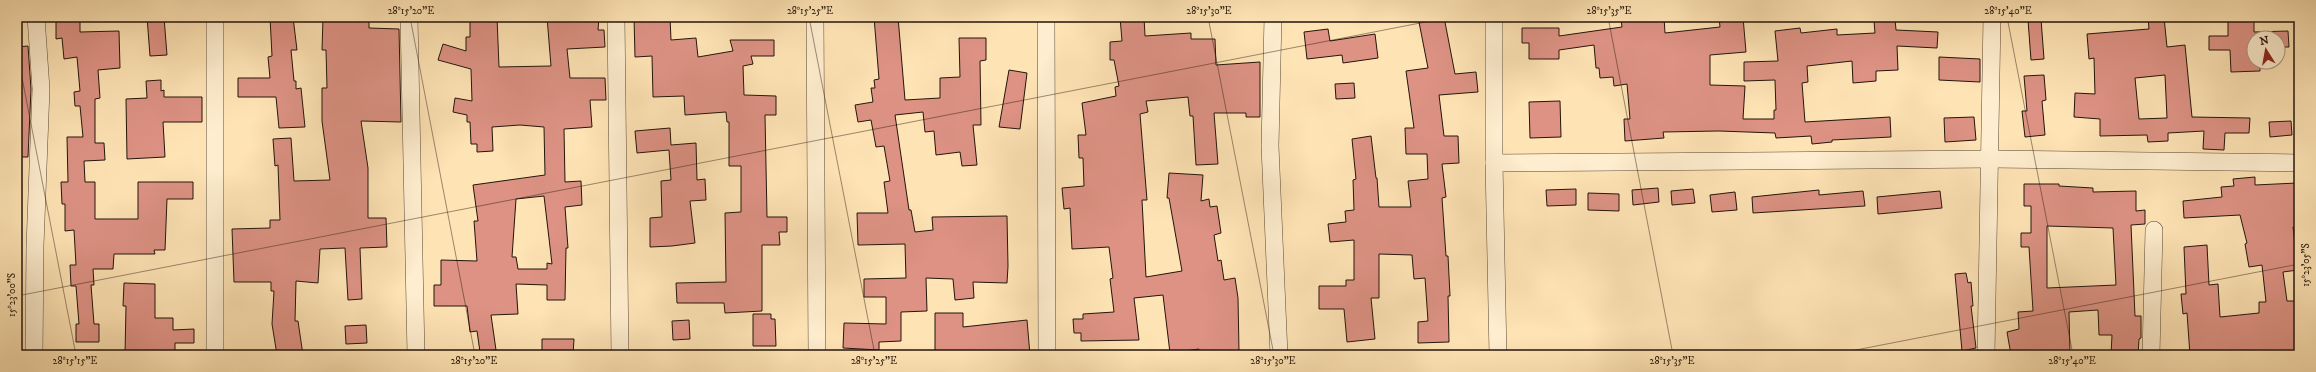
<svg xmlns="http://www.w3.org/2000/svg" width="2316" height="372" viewBox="0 0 2316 372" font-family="'IM FELL DW Pica',serif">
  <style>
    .building { fill: #dd9284; stroke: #24150a; fill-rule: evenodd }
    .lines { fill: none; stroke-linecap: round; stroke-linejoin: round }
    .minor-casing { stroke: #5a4834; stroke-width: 18 }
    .minor { stroke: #feedce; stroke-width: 17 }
    .ticks { fill: none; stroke: #24150a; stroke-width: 1; stroke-opacity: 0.45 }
    .neatline { fill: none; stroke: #24150a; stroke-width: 1.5 }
    .ticks-label { font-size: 10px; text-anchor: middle; fill: #24150a }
  </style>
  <rect width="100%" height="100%" fill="#fee3b4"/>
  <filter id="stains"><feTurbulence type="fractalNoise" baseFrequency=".005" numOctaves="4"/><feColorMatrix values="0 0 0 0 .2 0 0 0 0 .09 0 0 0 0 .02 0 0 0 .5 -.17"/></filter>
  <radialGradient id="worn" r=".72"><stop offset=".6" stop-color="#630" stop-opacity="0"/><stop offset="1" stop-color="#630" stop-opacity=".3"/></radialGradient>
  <!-- building -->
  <g class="building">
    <path d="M56 17H80V32L119 31 120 68 98 70 100 98 95 99V143H104L105 160 84 161 85 182H95V219H138V182H193V199H167L165 250H154L155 254H114L113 269H93L94 285H91L94 324H99V342H76V324H79L76 286H71L70 265H76L74 230 65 231V204H62L61 182H68L67 137H83L80 106H75L74 92 80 91 77 57 64 59 62 38 56 39Z"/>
    <path d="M147 17H164L167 55 150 56Z"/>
    <path d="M270 17H293L297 50H291L294 81H296V89L301 88 305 127 279 128 276 97H238V78H270L268 57 272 56Z"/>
    <path d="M323 17H369V28L399 29 401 122 361 121 368 168V218H386L387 247 360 248 362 299 348 300 345 248 320 249 318 283 296 281 295 321H298L303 355H277L272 324 274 291H271V282H234L232 229 270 228V220H280L278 165 275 166 273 139 291 138 294 181 330 180 322 121V88H327L326 50H322Z"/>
    <path d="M470 17H497L499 67 551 66 547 17H599L598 30H604L605 47 567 49 570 78H605L606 100H590L592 127 564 129 565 182 581 181 582 205 565 207 568 248H566L565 300H547V285L516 284 518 314 491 315 496 350 480 352 477 331 470 332 467 306H434V285H441V260L477 261 474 221H478L473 185 545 175 544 127 520 125 492 127 493 151 477 152V144H471L470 122H467V115L453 112 455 98 472 101 471 69 438 60 443 44 466 51V37H470ZM544 196 552 264 547 263V269H518L516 257H512L516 199Z"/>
    <path d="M634 17H670L671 40 696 38 698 57 733 51 730 40H774V56H751L753 64 743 66 744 95 776 96V115H765L767 217H787V232H779L780 245H762V311L725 313 724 303H677L676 283 726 282 725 213 741 212V166H729V122H727L726 112 685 115 684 96 653 97 652 56 635 57Z"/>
    <path d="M874 17H898L905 100 940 98V78L960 77 959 38H986V60L980 61 981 125H973L977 165 962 166 960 152 936 155 934 131 925 132 923 112 895 115 909 210H911L915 232 933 230 932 217 1007 216 1008 266 1007 283 973 282 974 298 955 300 953 279 926 278 927 311 901 312V341L879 342V350L843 348 844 323 886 324V297H864V279L906 278 905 244 858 245 857 213H888L884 182 890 181 884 146 876 147 871 120 858 122 855 105 873 102 871 88H875L874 80 879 79Z"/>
    <path d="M1120 17H1144L1145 36 1191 33V39H1215L1216 65 1260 62V117H1246V113H1214L1218 164 1196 165 1193 116H1190L1188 97 1146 101 1148 112 1140 114 1147 200H1142L1146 277 1182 271 1169 198H1167L1169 173 1203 175 1201 201 1209 199 1210 207 1217 206 1221 233 1214 235 1218 261 1221 260 1224 280 1235 278 1238 298 1239 351 1199 353V349L1170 353 1163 295 1134 298 1139 340 1081 341V333H1074L1073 319H1083V314L1114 312 1110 279 1113 278 1109 247 1072 249 1070 208 1064 209 1062 188 1084 186 1083 158H1079L1078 135H1086L1082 103 1116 96 1115 87 1119 86 1114 60H1110V42L1122 41Z"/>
    <path d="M1418 17H1444L1455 74 1476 72 1478 92 1439 95 1444 136H1458L1459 163 1442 164 1446 197 1442 198 1446 256H1448L1450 296H1448L1449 342 1418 343V322L1428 321 1425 278 1414 279 1412 255 1379 254V298H1371L1375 339 1347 342 1344 309H1319V286H1346V280H1354V240L1330 242 1328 224 1346 222 1345 211 1354 210 1353 180 1356 179 1352 139 1371 136 1376 178H1377L1379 207H1411L1408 181 1428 179 1427 154H1406L1405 128H1414L1406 71 1428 68Z"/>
    <path d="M1636 17V21L1664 17 1665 33 1720 27 1719 17H1743L1746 52 1710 55V85L1745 86 1743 119H1774V110H1776L1775 80 1744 81V62L1778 61 1775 31 1800 28 1801 33 1837 29V35L1875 33 1874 21 1895 19 1896 30 1938 32 1937 48 1897 46 1898 70 1876 71V81L1853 83 1852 61 1807 66 1808 82 1802 83 1805 122 1890 117 1891 137 1832 140V142L1812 144 1811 136 1776 138 1775 133 1719 131 1663 132 1664 138 1625 141 1624 119H1630L1627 84 1614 86 1613 77 1600 78 1599 68H1596L1594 45 1559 50V59H1529V43H1522V28H1559V36L1622 27 1621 19Z"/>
    <path d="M2164 17 2167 47 2185 45 2192 117 2250 118 2249 133H2225L2224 150 2203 149 2204 131 2168 133V141L2148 142 2147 135 2100 136V119L2074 117 2075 93 2095 94 2094 58 2089 59 2087 34 2149 29 2148 18ZM2165 75 2167 118 2139 119 2135 78Z"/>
    <path d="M2228 17H2254V32L2288 31 2289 47H2278V38H2254V62H2260V71L2231 72 2230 50H2209V36H2228Z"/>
    <path d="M2041 19 2044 59 2031 60 2028 20Z"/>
    <path d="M1328 29 1330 41 1375 34 1378 58 1343 63 1342 55 1307 59 1304 32Z"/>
    <path d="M28 46 31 89 28 157H19L20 135 17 90V47Z"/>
    <path d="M1939 57 1980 59V82L1939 80Z"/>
    <path d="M1009 70 1027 73 1020 129 999 127Z"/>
    <path d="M2044 75 2046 100 2042 101 2045 135 2025 137 2022 111H2027L2024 76Z"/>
    <path d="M161 80V91L164 90V97H202V122H163L165 157 127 159 126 99 147 98 146 81Z"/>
    <path d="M1354 83 1355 98 1336 99 1335 84Z"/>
    <path d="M1560 101 1561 137 1530 138 1529 102Z"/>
    <path d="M1974 117 1976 140 1945 142 1944 118Z"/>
    <path d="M2291 121 2292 135 2270 137 2269 122Z"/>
    <path d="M670 128 671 145 696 143 697 180 705 179 706 200 690 201 695 243 672 246 650 247V218L662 217 661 181 671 180 669 150 637 153 635 131Z"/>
    <path d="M2255 177V185L2297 183 2299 227H2293L2298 270 2283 272 2287 301H2299V355H2190L2187 313 2183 314 2181 294H2186L2184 247 2207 245 2209 285 2218 284 2220 317 2259 313V302H2266L2262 265 2249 267 2245 244 2247 243 2240 215 2184 218 2183 201 2222 197 2221 187 2234 186 2233 179Z"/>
    <path d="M2024 184H2059V186L2093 188V192L2136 191V211L2145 210V224L2131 225 2135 316H2141V338L2139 339 2138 355H2111L2112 335H2099L2098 310 2069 312 2070 355H2011L2007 332 2019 329 2018 312 2033 311 2029 247H2021V233H2031V206H2024ZM2047 226 2113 228 2116 285 2047 288Z"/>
    <path d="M1658 188 1659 202 1633 205 1632 190Z"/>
    <path d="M1576 189V205L1547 206 1546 190Z"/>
    <path d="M1693 189 1695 203 1672 205 1671 191Z"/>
    <path d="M1819 190V195L1863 191 1865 206 1753 213 1752 197Z"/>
    <path d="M1940 191 1942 208 1878 214 1877 197Z"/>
    <path d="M1735 192 1737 210 1712 212 1710 195Z"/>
    <path d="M1588 193 1619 194V211L1588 210Z"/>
    <path d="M1966 273 1968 283 1971 282 1973 306H1971L1976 348 1962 351 1955 274Z"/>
    <path d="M124 283 155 284V318H173V330L194 329V343H175V355H125L126 306H123Z"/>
    <path d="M935 313H963V327L1027 320 1030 355H957V352H935Z"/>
    <path d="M753 314H771V319H775L776 346H753Z"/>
    <path d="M689 320 690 339 673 340 672 321Z"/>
    <path d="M366 325 367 343 346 344 345 326Z"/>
    <path d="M542 339H574L573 355H542Z"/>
  </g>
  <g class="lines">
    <defs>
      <g id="minor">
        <path d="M215 17V355"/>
        <path d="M409 17 416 355"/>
        <path d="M616 17 620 355"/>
        <path d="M815 17 817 355"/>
        <path d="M1046 17 1047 355"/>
        <path d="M1273 17 1270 146 1279 355"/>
        <path d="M1494 17V163L1498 355"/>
        <path d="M1494 163 1991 159 2299 163"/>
        <path d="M34 355 35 246 41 89 36 17"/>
        <path d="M1986 355 1992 17"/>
        <path d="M2151 355 2154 230"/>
      </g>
    </defs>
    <!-- minor casing -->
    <use href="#minor" class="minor-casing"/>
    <!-- minor -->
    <use href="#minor" class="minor"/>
  </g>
  <!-- ticks -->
  <path class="ticks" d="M410 17 475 355M809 17 875 355M1208 17 1274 355M1608 17 1673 355M2007 17 2073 355M17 52 76 355M17 296 1451 17M1830 355 2299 264"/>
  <!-- margin -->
  <rect width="2316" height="372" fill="none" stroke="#fee3b4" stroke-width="44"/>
  <!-- north arrow -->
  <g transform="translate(2266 50) rotate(349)"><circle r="19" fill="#feedce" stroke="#a79780"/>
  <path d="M0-3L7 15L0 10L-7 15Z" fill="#8f2418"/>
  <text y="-6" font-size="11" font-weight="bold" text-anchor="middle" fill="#24150a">N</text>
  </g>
  <rect x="22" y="22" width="2272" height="328" class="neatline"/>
  <g class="ticks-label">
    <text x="411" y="14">28°15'20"E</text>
    <text x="810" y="14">28°15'25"E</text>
    <text x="1209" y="14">28°15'30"E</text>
    <text x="1609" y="14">28°15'35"E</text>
    <text x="2008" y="14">28°15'40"E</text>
    <text transform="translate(2305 265) rotate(-90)" y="4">15°23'05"S</text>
    <text transform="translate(11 295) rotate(-90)" y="4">15°23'00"S</text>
    <text x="75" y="364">28°15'15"E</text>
    <text x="474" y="364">28°15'20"E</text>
    <text x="874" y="364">28°15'25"E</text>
    <text x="1273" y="364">28°15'30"E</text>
    <text x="1672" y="364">28°15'35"E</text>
    <text x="2072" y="364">28°15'40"E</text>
  </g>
  <rect width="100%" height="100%" filter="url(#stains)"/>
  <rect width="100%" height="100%" fill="url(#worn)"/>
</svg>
